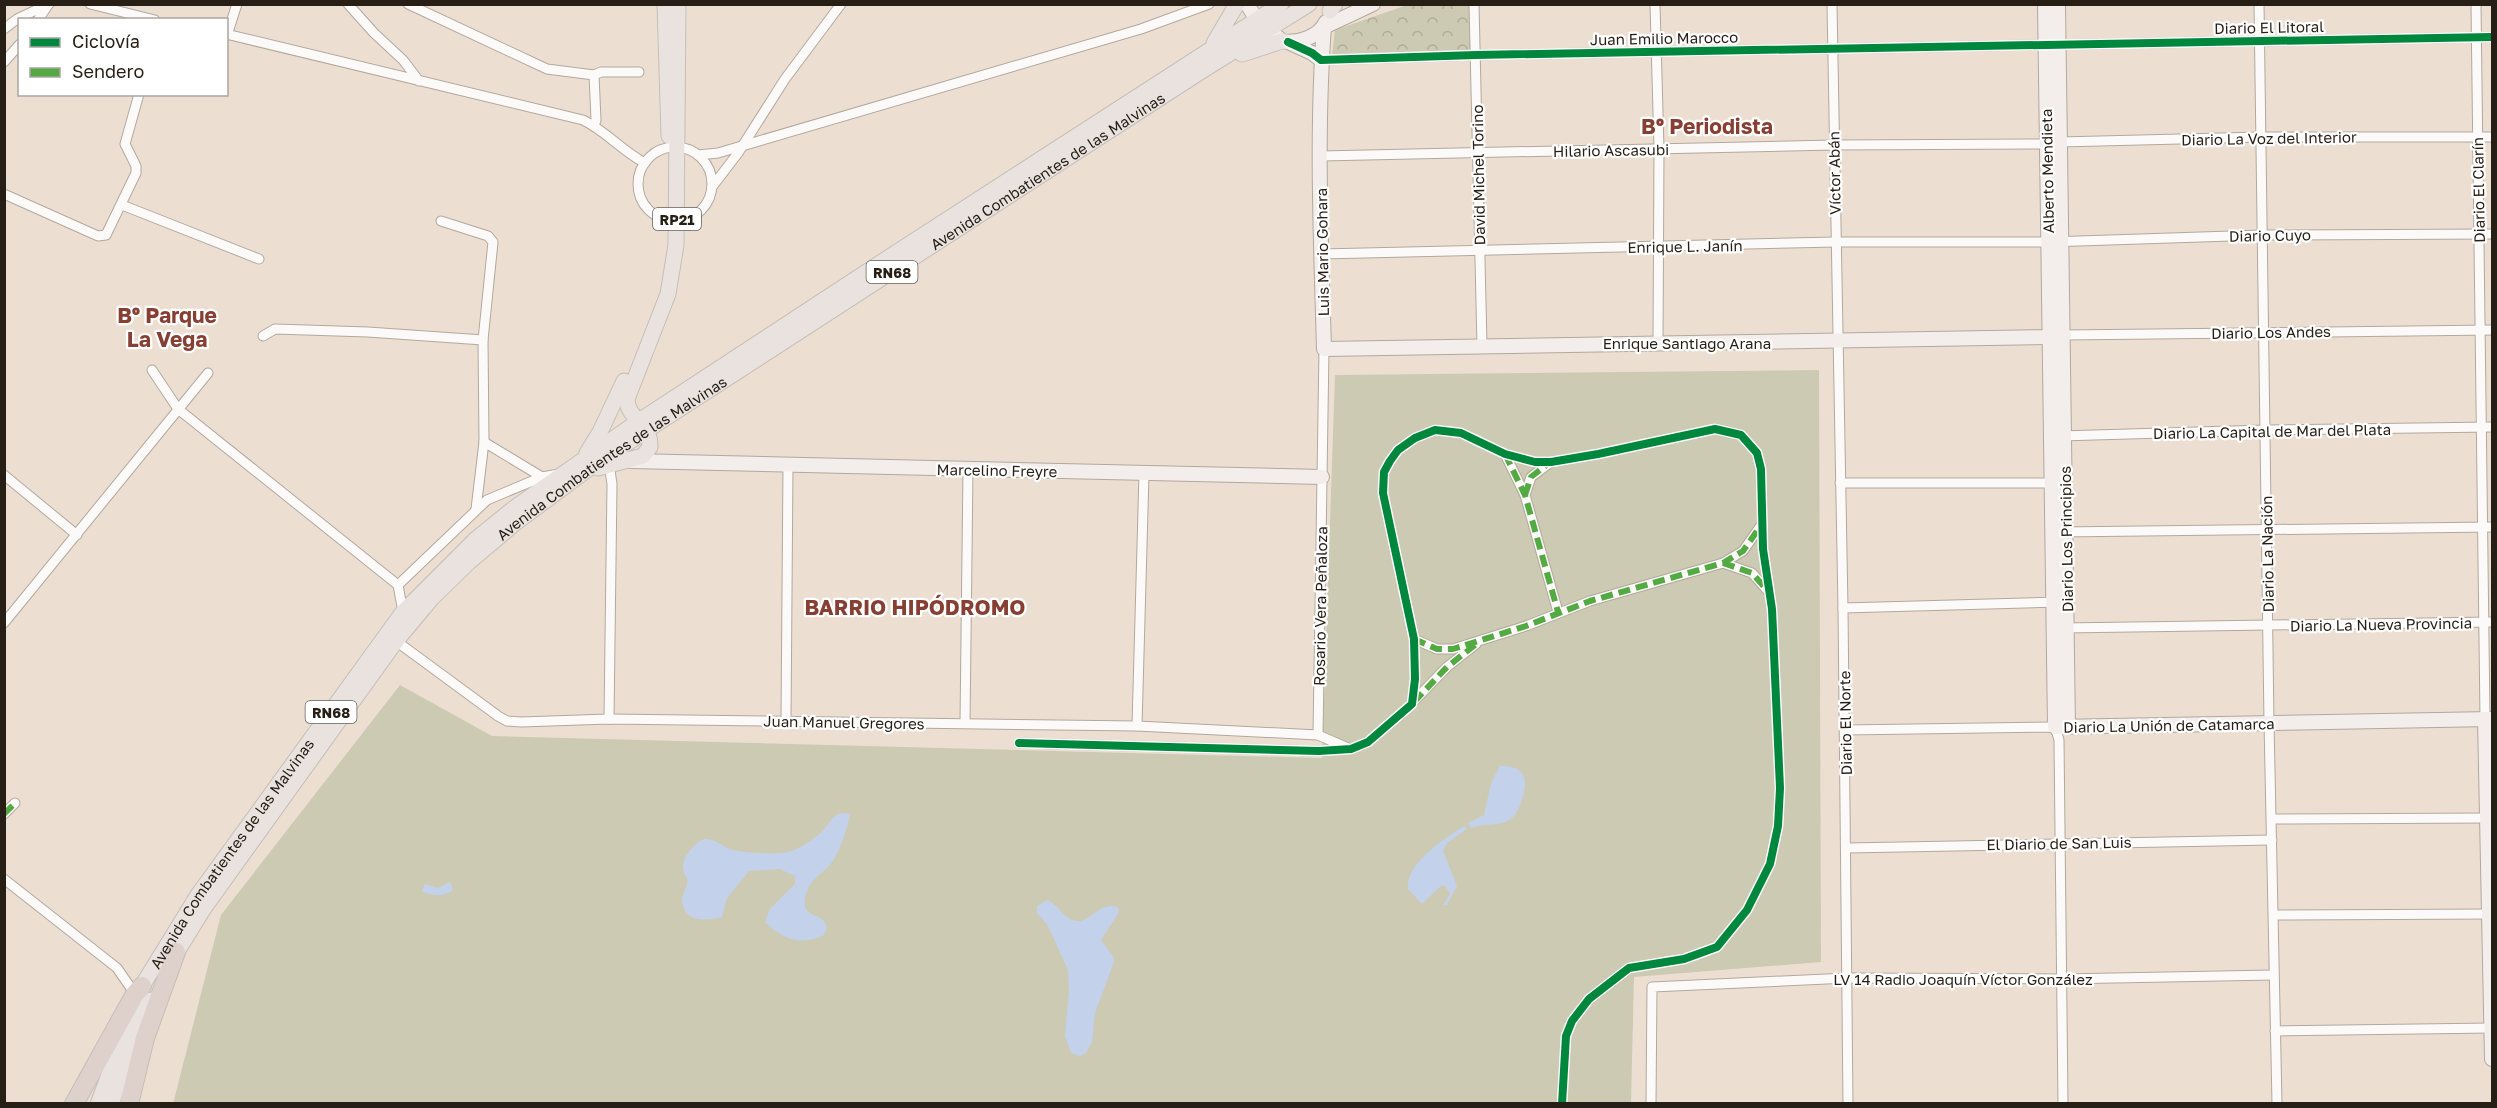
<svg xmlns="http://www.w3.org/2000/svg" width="2497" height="1108" viewBox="0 0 2497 1108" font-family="'Golos Text',sans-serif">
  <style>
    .park { fill: url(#park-crowns) }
    .pitch { fill: #cccab2 }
    .water { fill: #c4d1eb }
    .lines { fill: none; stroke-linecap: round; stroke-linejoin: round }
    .street-casing { stroke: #b2a89e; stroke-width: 11 }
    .secondary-casing { stroke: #b2a89e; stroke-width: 16 }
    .primary-casing { stroke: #c4beb8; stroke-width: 17 }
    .highway-casing { stroke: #c4beb8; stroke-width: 20 }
    .street { stroke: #fcfaf8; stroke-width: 9 }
    .secondary { stroke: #f3eeec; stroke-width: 14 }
    .primary { stroke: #eae2de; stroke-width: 15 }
    .highway { stroke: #ded1cc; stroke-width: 18 }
    .quiet { stroke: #53aa42; stroke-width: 6; stroke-dasharray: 12 6; stroke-linecap: butt }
    .cycleway-casing { stroke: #fff; stroke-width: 11 }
    .cycleway { stroke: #00873e; stroke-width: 8 }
    .labels { text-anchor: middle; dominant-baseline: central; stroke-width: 4.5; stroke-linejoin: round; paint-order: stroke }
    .shield { fill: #fff; stroke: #68625c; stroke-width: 1.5 }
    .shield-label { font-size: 14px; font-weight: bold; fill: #271e16 }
    .street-label { font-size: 15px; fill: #271e16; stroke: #fff }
    .district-label { font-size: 21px; font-weight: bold; fill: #863f32; stroke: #fff }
  </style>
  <defs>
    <pattern id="park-crowns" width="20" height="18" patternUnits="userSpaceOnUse" patternTransform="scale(1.5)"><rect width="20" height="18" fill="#cccab2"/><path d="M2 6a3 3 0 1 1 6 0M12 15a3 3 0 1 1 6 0" fill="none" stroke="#afad98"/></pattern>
  </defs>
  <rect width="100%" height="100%" fill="#ecdfd2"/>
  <!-- park -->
  <path class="park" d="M1407 5H1470L1476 55H1332L1335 30Z"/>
  <!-- pitch -->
  <path class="pitch" d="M1819 370 1821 962 1634 977 1631 1103 173 1104 221 915 400 685 492 736 1322 758 1335 375Z"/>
  <!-- water -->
  <g class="water">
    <path d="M1500 766C1522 766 1529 775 1523 796 1521 802 1518 813 1512 818 1502 827 1483 823 1471 828L1468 823 1484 815 1491 783Z"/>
    <path d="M842 813 850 814C847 829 839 855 829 866 822 873 810 881 807 891 805 895 804 906 806 909 812 918 822 913 827 927L824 935C800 946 784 940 765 922L770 909 795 884V876L780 869 749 871 727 898 722 917C708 921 684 923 682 901 681 896 686 890 687 884 688 878 686 877 684 872 679 861 692 847 700 841 712 834 722 848 733 850 751 853 770 855 788 852 799 850 819 836 826 827 831 820 833 815 842 813Z"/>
    <path d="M1464 826 1467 829 1447 843 1443 851 1457 886 1447 905H1443L1450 894 1445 886H1441L1422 904 1408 889C1405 864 1445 838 1464 826Z"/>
    <path d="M450 882 453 890C445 897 431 896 422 891L425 884 438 888Z"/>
    <path d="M1047 900C1059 904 1064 921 1078 921 1092 921 1099 901 1118 907L1119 912 1101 940 1113 956 1114 962 1095 1013 1092 1042 1086 1053 1080 1056 1071 1053 1065 1036 1069 990 1068 970 1048 926 1037 913V906Z"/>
  </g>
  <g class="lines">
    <defs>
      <g id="street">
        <path d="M90 4 155 20"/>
        <path d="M348 4 374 33 403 60 419 81"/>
        <path d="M408 4 547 69 594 75 601 72H639"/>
        <path d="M1474 4 1482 345"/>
        <path d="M1655 4 1659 149 1658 343"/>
        <path d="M1832 4 1843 608 1848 1104"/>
        <path d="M2259 4 2269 723 2277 1104"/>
        <path d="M2476 4 2485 719"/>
        <path d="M38 20 48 5"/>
        <path d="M4 29 17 19 49 4"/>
        <path d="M226 34 583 120C606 131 622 151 645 163"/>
        <path d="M227 35 237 4"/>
        <path d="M1321 60 1476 55 2492 37"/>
        <path d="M4 62 20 44"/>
        <path d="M594 126 596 120 594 75"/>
        <circle cx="675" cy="184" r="37"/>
        <path d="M698 155 718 153 1141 29 1209 4"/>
        <path d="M1321 156 1834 145 2045 144 2060 142 2260 137H2492"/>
        <path d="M712 187 738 153 785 79 841 4"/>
        <path d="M4 194 89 232 98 236 106 235 136 173V166L125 144 139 94"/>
        <path d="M122 205 259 259"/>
        <path d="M441 221 488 236 493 242 483 340 484 442 476 509"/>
        <path d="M1321 254 1836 242H2048L2262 235 2492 234"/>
        <path d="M2064 335 2492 330"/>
        <path d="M263 336 275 329 368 332 483 340"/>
        <path d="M152 370 178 409 398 585 403 612"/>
        <path d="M2060 436 2265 430 2492 427"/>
        <path d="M484 442 542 477"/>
        <path d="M1505 454 1525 495 1558 612"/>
        <path d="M4 475 77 535"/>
        <path d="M1840 483H2053"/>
        <path d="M1525 495 1531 477 1551 462"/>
        <path d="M2060 532 2492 527"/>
        <path d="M1723 563 1752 573 1768 591"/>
        <path d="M398 585 487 500 542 477 559 474"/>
        <path d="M1843 608 2058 602"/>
        <path d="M4 623 208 373"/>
        <path d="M2063 628 2492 622"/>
        <path d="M1414 639 1437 649H1453L1526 626 1590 601 1723 563 1743 551 1762 524"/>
        <path d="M396 641 498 716 507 721 521 722 609 719 1137 726 1318 735 1348 748"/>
        <path d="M1413 702 1447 667 1476 644"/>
        <path d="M609 719 612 484 609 464"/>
        <path d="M786 721 788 465"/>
        <path d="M965 723 968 469"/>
        <path d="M1137 726 1144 474"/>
        <path d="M1845 730 2055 727 2059 740 2063 1104"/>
        <path d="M1318 735 1324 349"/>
        <path d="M1019 743 1319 751 1351 749 1368 742 1412 704 1415 679 1414 639 1383 493 1384 472 1390 461 1398 450 1415 438 1435 430 1461 433 1505 454 1535 462H1551L1598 454 1715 429 1741 435 1757 453 1761 469 1763 549 1772 609 1780 788 1778 826 1770 864 1747 910 1717 947 1684 959 1629 968 1589 999 1572 1021 1566 1036 1562 1104"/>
        <path d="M4 814 15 803"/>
        <path d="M2272 819 2490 818"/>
        <path d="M1847 848 2272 840"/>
        <path d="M4 879 117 968 135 994"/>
        <path d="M2274 915 2492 914"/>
        <path d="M2275 1031 2492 1028"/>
        <path d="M1651 1104 1652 987 1848 978 2061 979 2273 975"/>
      </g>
      <g id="secondary">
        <path d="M1247 4 1257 20 1282 41C1298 44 1319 37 1326 22"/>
        <path d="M2045 4 2055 727 2492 719"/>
        <path d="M2058 4 2068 727"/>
        <path d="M1324 27C1316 133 1321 242 1324 349L2050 337 2064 335"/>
        <path d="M1324 27 1373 4"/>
        <path d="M1290 43 1312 53 1321 60"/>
        <path d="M631 461 1322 477"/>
        <path d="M2485 719 2492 1059"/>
      </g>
      <g id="primary">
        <path d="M665 4 669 136"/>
        <path d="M1330 11 1335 4"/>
        <path d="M1214 43 1237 4"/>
        <path d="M1242 54 1282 41"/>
        <path d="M587 453 600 432 624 381"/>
        <path d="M598 468 643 456 650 447C651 423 627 419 627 399L668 294 676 245 678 4"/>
        <path id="s1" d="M170 963 204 908 396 641 432 598 469 562 514 524 584 472 647 430 1200 72 1309 4"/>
        <path id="s2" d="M98 1104 142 986 198 895 403 612 476 539 513 509 639 421 894 254 1281 4"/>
        <path d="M111 1104 140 1023 151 1000"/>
      </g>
      <g id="highway">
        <path d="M74 1104 135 994 142 986"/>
        <path d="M129 1104 145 1038 176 952"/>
      </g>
    </defs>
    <!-- street casing -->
    <use href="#street" class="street-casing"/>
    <!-- secondary casing -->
    <use href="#secondary" class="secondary-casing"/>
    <!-- primary casing -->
    <use href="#primary" class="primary-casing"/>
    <!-- highway casing -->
    <use href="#highway" class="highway-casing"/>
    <!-- street -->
    <use href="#street" class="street"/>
    <!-- secondary -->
    <use href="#secondary" class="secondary"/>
    <!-- primary -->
    <use href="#primary" class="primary"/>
    <!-- highway -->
    <use href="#highway" class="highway"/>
    <!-- quiet -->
    <g class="quiet">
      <path d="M1505 454 1525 495 1558 612"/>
      <path d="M1525 495 1531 477 1549 463"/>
      <path d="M1723 563 1752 573 1767 590"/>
      <path d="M1414 639 1437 649H1453L1526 626 1590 601 1723 563 1743 551 1762 524"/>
      <path d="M1414 702 1447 667 1475 645"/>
      <path d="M4 814 15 803"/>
    </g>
    <defs>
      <g id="cycleway">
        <path d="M1288 42 1312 53 1321 60 1476 55 2492 37"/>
        <path d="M1019 743 1319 751 1351 749 1368 742 1412 704 1415 679 1414 639 1383 493 1384 472 1390 461 1398 450 1415 438 1435 430 1461 433 1505 454 1535 462H1551L1598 454 1715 429 1741 435 1757 453 1761 469 1763 549 1772 609 1780 788 1778 826 1770 864 1747 910 1717 947 1684 959 1629 968 1589 999 1572 1021 1566 1036 1562 1104"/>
      </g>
    </defs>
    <!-- cycleway casing -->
    <use href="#cycleway" class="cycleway-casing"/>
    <!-- cycleway -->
    <use href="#cycleway" class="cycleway"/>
  </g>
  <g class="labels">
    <!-- shield labels -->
    <g class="shield">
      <rect x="653" y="208" width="48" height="22" rx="4.5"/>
      <rect x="866.5" y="261" width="51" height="22" rx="4.5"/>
      <rect x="305.5" y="701" width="51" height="22" rx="4.5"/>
    </g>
    <g class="shield-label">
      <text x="677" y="219">RP21</text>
      <text x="892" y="272">RN68</text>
      <text x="331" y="712">RN68</text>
    </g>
    <!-- street labels -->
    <g class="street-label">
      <text transform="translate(2269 27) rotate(-1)">Diario El Litoral</text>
      <text transform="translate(1664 38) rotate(-1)">Juan Emilio Marocco</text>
      <text transform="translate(2269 138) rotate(-1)">Diario La Voz del Interior</text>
      <text transform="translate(1611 150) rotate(-1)">Hilario Ascasubi</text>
      <text stroke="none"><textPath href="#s1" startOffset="1200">Avenida Combatientes de las Malvinas</textPath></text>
      <text transform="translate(2047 171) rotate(-91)">Alberto Mendieta</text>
      <text transform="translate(1834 173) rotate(-91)">Víctor Abán</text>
      <text transform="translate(1478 175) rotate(-91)">David Michel Torino</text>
      <text transform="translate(2478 190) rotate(-91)">Diario El Clarín</text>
      <text transform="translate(2270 235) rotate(-1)">Diario Cuyo</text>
      <text transform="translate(1685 246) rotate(-1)">Enrique L. Janín</text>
      <text transform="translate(1322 252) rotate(-91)">Luis Mario Gohara</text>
      <text transform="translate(2271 332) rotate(-1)">Diario Los Andes</text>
      <text x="1687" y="343">Enrique Santiago Arana</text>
      <text transform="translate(2272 431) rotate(-1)">Diario La Capital de Mar del Plata</text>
      <text stroke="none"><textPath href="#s1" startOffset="678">Avenida Combatientes de las Malvinas</textPath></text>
      <text transform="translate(997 470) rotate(1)">Marcelino Freyre</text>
      <text transform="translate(2066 539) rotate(-91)">Diario Los Principios</text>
      <text transform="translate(2267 554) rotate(-91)">Diario La Nación</text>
      <text transform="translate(1320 606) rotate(-89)">Rosario Vera Peñaloza</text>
      <text transform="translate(2381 624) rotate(-1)">Diario La Nueva Provincia</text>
      <text transform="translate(844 722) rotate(1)">Juan Manuel Gregores</text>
      <text transform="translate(1845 723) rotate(-91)">Diario El Norte</text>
      <text transform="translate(2169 725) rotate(-1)">Diario La Unión de Catamarca</text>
      <text transform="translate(2059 843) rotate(-1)">El Diario de San Luis</text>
      <text stroke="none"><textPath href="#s2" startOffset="286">Avenida Combatientes de las Malvinas</textPath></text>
      <text x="1963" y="979">LV 14 Radio Joaquín Víctor González</text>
    </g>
    <!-- district labels -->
    <g class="district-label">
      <text x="1707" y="126">Bº Periodista</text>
      <text x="167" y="315">Bº Parque<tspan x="167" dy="24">La Vega</tspan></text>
      <text x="915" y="607">BARRIO HIPÓDROMO</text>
    </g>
  </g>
  <!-- border -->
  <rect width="2497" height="1108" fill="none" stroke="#271e16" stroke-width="12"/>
  <!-- legend -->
  <rect x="18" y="18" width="210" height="78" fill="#ffffff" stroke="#a9a5a2" stroke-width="1.5"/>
  <rect x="30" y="38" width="30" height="9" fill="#00873e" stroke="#a9a5a2" stroke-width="1.5"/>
  <text x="72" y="48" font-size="18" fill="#271e16">Ciclovía</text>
  <rect x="30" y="68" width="30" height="9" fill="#53aa42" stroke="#a9a5a2" stroke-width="1.5"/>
  <text x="72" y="78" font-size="18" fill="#271e16">Sendero</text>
</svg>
